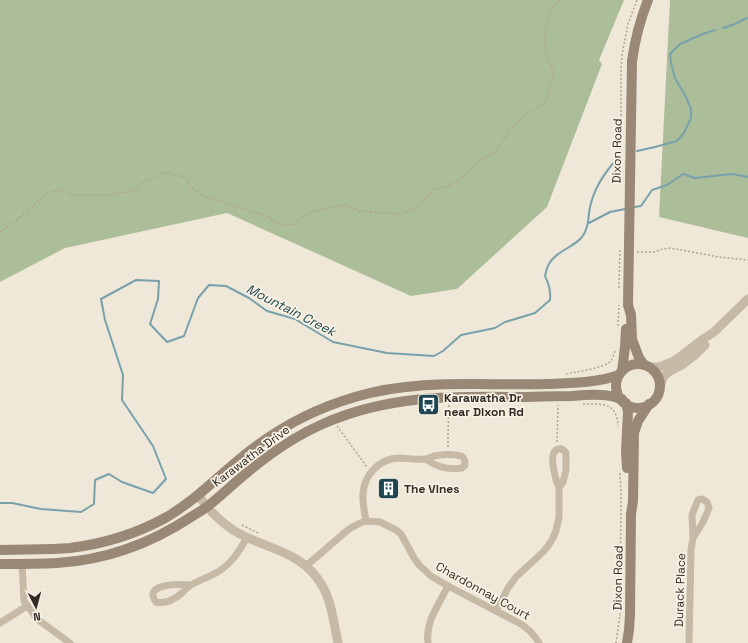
<svg xmlns="http://www.w3.org/2000/svg" width="748" height="643" viewBox="0 0 748 643" font-family="'Space Grotesk',sans-serif">
  <style>
    .green { fill: #acbd99 }
    .lines { fill: none; stroke-linecap: round; stroke-linejoin: round }
    .stream { stroke: #78a1ab; stroke-width: 2 }
    .path { stroke: #b2a38f; stroke-width: 1.5; stroke-dasharray: 2 2; stroke-linecap: butt }
    .minor { stroke: #c6b9a5; stroke-width: 7 }
    .tertiary { stroke: #c6b9a5; stroke-width: 9 }
    .secondary { stroke: #9a8876; stroke-width: 10 }
    .labels { text-anchor: middle; dominant-baseline: central; stroke-width: 3.5; stroke-linejoin: round; paint-order: stroke }
    .street-label { font-size: 12px; fill: #322b26; stroke: #f8f1e4 }
    .poi-label { font-size: 12px; font-weight: bold; fill: #322b26; stroke: #f8f1e4; text-anchor: start }
    .water-label { font-size: 13px; font-style: italic; fill: #1e4751; stroke: #f8f1e4 }
  </style>
  <rect width="100%" height="100%" fill="#efe8d8"/>
  <!-- green -->
  <g class="green">
    <path d="M0 0H624L599 60 602 64 547 207 457 289 411 296 227 213 65 248 0 282Z"/>
    <path d="M670 0H748V238L659 217Z"/>
  </g>
  <g class="lines">
    <!-- stream -->
    <g class="stream">
      <path d="M723 28 735 24 747 18"/>
      <path d="M637 151 655 147 677 141 684 133 691 118V109L686 97 675 78 671 63 670 54 680 44 703 34 715 30"/>
      <path d="M634 207 641 206 652 190 667 185 683 174 695 178 732 174 748 177"/>
      <path d="M589 223 610 212 625 209"/>
      <path d="M0 503H12L41 509 81 512 94 504 95 480 109 474 122 482 153 493 166 479 153 446 122 400 123 375 105 320 101 299 136 280 159 281 158 299 150 324 167 342 184 336 198 298 209 285 226 286 249 298 267 311 295 319 333 342 387 353 434 356 443 351 461 335 495 328 505 322 535 313 550 300C551 291 549 284 545 276 546 272 547 267 549 264 556 251 573 248 582 237 589 228 588 217 590 207 594 189 604 173 617 159"/>
    </g>
    <!-- path -->
    <g class="path">
      <path d="M621 152V72L622 55 628 24 637 0"/>
      <path d="M0 232 27 212 38 201 48 193 58 190 68 192 74 195H108L133 191 142 183 165 172 184 177 192 188 203 196 218 200 250 211 262 214 269 217 276 223 285 225 294 224 302 217 310 212 343 205 354 208 359 211 403 214 413 209 422 204 434 189C449 187 459 181 471 170 473 167 476 163 479 161 484 158 490 156 495 152 501 146 504 138 509 132 513 127 519 121 524 116 530 112 542 107 546 100 547 97 553 77 553 74 553 67 548 60 546 53 542 36 546 11 561 0"/>
      <path d="M637 252H654L663 249 670 248 719 257 748 260"/>
      <path d="M619 288 620 248"/>
      <path d="M618 326 619 305"/>
      <path d="M566 374C575 372 605 368 611 361 613 358 614 353 616 349"/>
      <path d="M583 404C602 404 617 402 618 426"/>
      <path d="M337 426 367 467"/>
      <path d="M557 442 558 405"/>
      <path d="M448 447V431L449 405"/>
      <path d="M242 525 258 533"/>
      <path d="M616 643 620 615 621 496 620 473"/>
    </g>
    <!-- minor -->
    <g class="minor">
      <path d="M366 521C365 513 362 503 363 494 364 475 379 459 398 458 407 458 416 460 426 459 428 459 431 457 434 456 443 454 452 454 461 456 465 458 465 461 465 465L462 468C450 470 437 467 427 460"/>
      <path d="M22 564 24 601 37 619 70 643"/>
      <path d="M306 566 349 529 360 523 366 521 380 522 396 530 401 534 414 558 419 565 431 576 448 586 519 623C528 628 534 634 539 643"/>
      <path d="M190 585C180 584 142 583 156 602 165 604 175 599 182 593 185 590 187 587 191 585 198 580 207 578 214 574 230 566 239 552 247 537"/>
      <path d="M496 611 508 588 516 577 543 552 548 546 553 538 556 531 559 517V488L563 482 566 470V453C564 450 562 448 558 449 547 452 556 481 559 488"/>
      <path d="M0 623 27 606"/>
      <path d="M428 643C425 622 439 604 448 586"/>
      <path d="M689 643 691 550 693 538 692 515 698 500 702 499 707 502 709 508 707 513 703 522 693 538"/>
    </g>
    <!-- tertiary -->
    <g class="tertiary">
      <path d="M650 367H659L672 362 681 356 703 339 714 332 748 299"/>
      <path d="M660 385 664 376 670 371 682 365 695 355 705 345"/>
      <path d="M198 495C208 509 218 520 233 530 265 550 302 549 323 587 332 604 334 624 338 643"/>
    </g>
    <!-- secondary -->
    <g class="secondary">
      <circle cx="638" cy="386" r="22"/>
      <path d="M644 365 639 358 632 339 631 315 628 305 632 61C635 40 640 20 648 0"/>
      <path d="M622 371 625 347 626 329"/>
      <path d="M626 403 628 412 626 451 627 468"/>
      <path d="M0 550C23 549 47 550 70 548 102 544 136 534 165 518 197 500 222 472 251 450 282 426 317 408 355 397 417 378 483 386 547 384 571 383 596 383 619 375"/>
      <path d="M0 564C19 564 38 564 57 563 106 560 150 544 191 517 197 513 203 510 208 506 222 495 235 482 249 471 272 452 297 435 325 423 387 396 449 396 515 397 534 397 553 396 572 396 582 395 592 394 602 395 609 395 615 397 622 399"/>
      <path d="M627 643 629 630 630 615 631 514 633 501 634 433 638 421 649 404"/>
    </g>
  </g>
  <!-- icons -->
  <defs>
    <symbol id="bus-square" viewBox="-11 -11 22 22"><rect x="-9" y="-9" width="18" height="18" rx="4" fill="#1e4751" stroke="#f8f1e4"/><path d="M-5-6H5V4H4V6H2V4H-2V6H-4V4H-5ZM-3.5-4V0h7V-4ZM-3.5 1.2v1.5H-2V1.2ZM2 1.2v1.5H3.5V1.2Z" fill="#fff"/></symbol>
    <symbol id="building-square" viewBox="-11 -11 22 22"><rect x="-9" y="-9" width="18" height="18" rx="4" fill="#1e4751" stroke="#f8f1e4"/><path d="M-4-6H4V6H1V3H-1V6H-4ZM-2.5-4.3h1.7v1.8h-1.7ZM.8-4.3h1.7v1.8H.8ZM-2.5-1h1.7V.8h-1.7ZM.8-1h1.7V.8H.8Z" fill="#fff"/></symbol>
  </defs>
  <g fill-rule="evenodd">
    <use href="#bus-square" x="416" y="392" width="25" height="25"/>
    <use href="#building-square" x="376" y="476" width="25" height="25"/>
  </g>
  <g class="labels">
    <!-- street labels -->
    <g class="street-label">
      <text transform="translate(617 151) rotate(-89)">Dixon Road</text>
      <text transform="translate(251 456) rotate(-37)">Karawatha Drive</text>
      <text transform="translate(618 578) rotate(-89)">Dixon Road</text>
      <text transform="translate(680 590) rotate(-88)">Durack Place</text>
      <text transform="translate(483 591) rotate(29)">Chardonnay Court</text>
    </g>
    <!-- poi labels -->
    <g class="poi-label">
      <text x="444" y="398">Karawatha Dr<tspan x="444" dy="14">near Dixon Rd</tspan></text>
      <text x="404" y="489">The Vines</text>
    </g>
    <!-- water labels -->
    <g class="water-label">
      <text transform="translate(291 310) rotate(27)">Mountain Creek</text>
    </g>
  </g>
  <!-- north arrow -->
  <g transform="translate(36 607) rotate(174)" stroke="#f8f1e4" stroke-width="3" paint-order="stroke">
  <path d="M0-3L7 15L0 10L-7 15Z" fill="#322b26"/>
  <text y="-6" font-size="11" font-weight="bold" text-anchor="middle" fill="#322b26">N</text>
  </g>
</svg>
